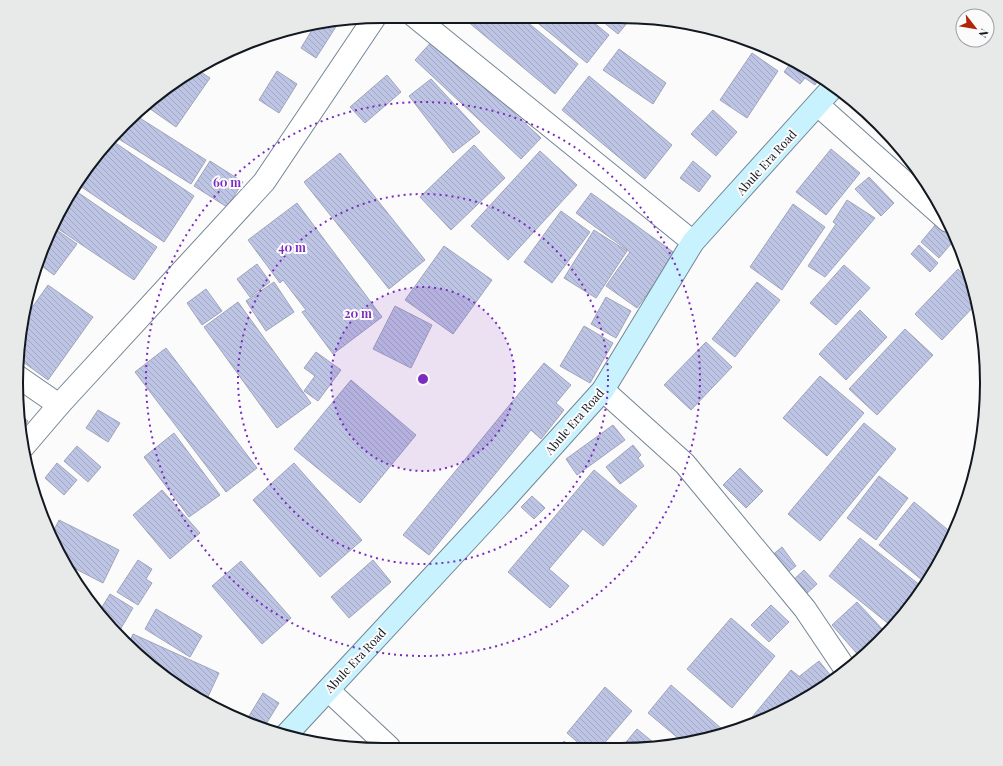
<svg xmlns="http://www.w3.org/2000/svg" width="1003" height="766" viewBox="0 0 1003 766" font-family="'Playfair Display',serif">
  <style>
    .building { fill: url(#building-back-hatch); stroke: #a0a5bb }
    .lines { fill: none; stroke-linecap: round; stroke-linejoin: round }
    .street-casing { stroke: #738595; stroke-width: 24 }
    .secondary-casing { stroke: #738595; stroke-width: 24 }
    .street { stroke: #fff; stroke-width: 22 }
    .secondary { stroke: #c8f2fd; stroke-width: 22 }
    .ring { fill: none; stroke: #7b2cbf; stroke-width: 2; stroke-dasharray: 2 4 }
    .labels { text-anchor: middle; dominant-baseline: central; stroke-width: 4; stroke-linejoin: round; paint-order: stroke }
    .street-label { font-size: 12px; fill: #12181f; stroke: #fbfbfb }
    .rim { fill: none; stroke: #12181f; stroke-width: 2 }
    .centre { fill: #7b2cbf; stroke: #fbfbfb; stroke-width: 2 }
    .ring-label { font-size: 12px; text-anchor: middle; font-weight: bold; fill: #7b2cbf; stroke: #fbfbfb; stroke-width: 4; stroke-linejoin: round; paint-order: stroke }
  </style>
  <defs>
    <pattern id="building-back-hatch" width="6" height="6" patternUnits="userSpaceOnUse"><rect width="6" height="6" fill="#bdc4e4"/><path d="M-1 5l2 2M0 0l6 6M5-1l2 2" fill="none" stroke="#a1a8c3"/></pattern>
  </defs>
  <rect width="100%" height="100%" fill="#fbfbfb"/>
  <!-- building -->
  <g class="building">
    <path d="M461 16H520L578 64 555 94Z"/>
    <path d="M529 16 587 17 609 35 587 63Z"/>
    <path d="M597 17H632L618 34Z"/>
    <path d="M363 19 358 26 350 20Z"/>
    <path d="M332 23 337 25 316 58 301 48 315 25Z"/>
    <path d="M434 39 541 138 521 159 415 60Z"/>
    <path d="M619 49 666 83 653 104 603 70Z"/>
    <path d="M752 53 778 71 747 118 720 100Z"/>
    <path d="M793 60 820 77 815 85 805 78 800 84 784 72Z"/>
    <path d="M195 68 210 78 176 127 146 106Z"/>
    <path d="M277 71 297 84 279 113 259 100Z"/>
    <path d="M387 75 401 92 365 123 350 107Z"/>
    <path d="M589 76 672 145 645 179 562 110Z"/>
    <path d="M431 79 480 132 453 153 409 96Z"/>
    <path d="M713 110 737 132 716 156 691 134Z"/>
    <path d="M135 115 206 160 191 184 114 136 123 124Z"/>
    <path d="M111 140 194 196 164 242 77 184Z"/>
    <path d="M474 145 505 178 451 230 420 197Z"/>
    <path d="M831 149 860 173 826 215 796 192Z"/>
    <path d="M540 151 577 185 508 260 471 226Z"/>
    <path d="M340 153 425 260 389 289 304 182Z"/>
    <path d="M210 161 243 182 227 207 194 186Z"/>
    <path d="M693 161 711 176 699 192 680 178Z"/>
    <path d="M869 177 894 203 881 216 855 189Z"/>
    <path d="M73 189 157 247 134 280 54 226 65 200Z"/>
    <path d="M591 193 676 254 637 308 606 286 630 252 576 213Z"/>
    <path d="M847 200 875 218 825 277 808 266 836 224 833 222Z"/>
    <path d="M297 203 382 317 333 354 302 312 306 310 283 280 280 283 248 240Z"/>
    <path d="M793 204 825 227 782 290 750 267Z"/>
    <path d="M561 211 590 232 552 283 524 262Z"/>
    <path d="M941 218 950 225 956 238 939 258 921 242Z"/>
    <path d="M54 228 77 244 54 275 39 264Z"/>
    <path d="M594 230 627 251 596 298 564 278Z"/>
    <path d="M919 245 938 263 930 272 911 254Z"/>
    <path d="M444 246 492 280 453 334 405 300Z"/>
    <path d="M257 264 270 282 250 297 237 279Z"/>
    <path d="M844 265 870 288 836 325 810 303Z"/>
    <path d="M958 269 971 282 977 303 942 340 915 314Z"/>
    <path d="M274 282 294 312 266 331 246 301Z"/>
    <path d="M757 282 780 300 735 357 712 339Z"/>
    <path d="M48 285 93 317 48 380 19 359 24 319Z"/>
    <path d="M206 289 222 311 202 325 187 303Z"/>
    <path d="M606 297 631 311 616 338 591 324Z"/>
    <path d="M238 302 311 403 277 428 204 327Z"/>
    <path d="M395 306 432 325 411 368 373 349Z"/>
    <path d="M860 310 887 337 846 380 819 354Z"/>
    <path d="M584 326 613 343 590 383 560 366Z"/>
    <path d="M905 329 933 355 877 415 849 389Z"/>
    <path d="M706 342 732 367 691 410 664 385Z"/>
    <path d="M166 348 257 468 226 492 135 372Z"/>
    <path d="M316 352 341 370 318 401 304 391 315 376 304 368Z"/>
    <path d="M544 363 571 385 556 403 564 410 541 439 531 430 429 555 403 535Z"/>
    <path d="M820 376 864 413 827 456 783 418Z"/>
    <path d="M351 380 416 435 360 503 294 449Z"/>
    <path d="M98 410 120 423 108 442 86 428Z"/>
    <path d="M20 415 28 421 22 430Z"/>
    <path d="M864 423 896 449 820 541 788 514Z"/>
    <path d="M613 425 625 440 577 475 566 459Z"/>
    <path d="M174 433 220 495 189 517 144 457Z"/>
    <path d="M633 445 641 455 638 458 644 466 620 484 606 467Z"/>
    <path d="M77 446 101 467 88 482 64 461Z"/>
    <path d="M57 463 77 480 64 495 45 478Z"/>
    <path d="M294 463 362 540 320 577 253 500Z"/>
    <path d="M740 468 763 491 746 508 723 485Z"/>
    <path d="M594 470 637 506 603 546 583 529 549 569 569 586 550 608 508 572Z"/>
    <path d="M879 476 908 498 876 540 847 518Z"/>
    <path d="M162 490 200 533 170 559 133 515Z"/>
    <path d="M532 496 545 508 534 519 521 507Z"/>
    <path d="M914 502 953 534 927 584 879 545Z"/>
    <path d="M59 520 119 550 103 583 68 565 53 532Z"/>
    <path d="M860 538 921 586 890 625 829 576Z"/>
    <path d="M782 547 796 566 784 575 770 557Z"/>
    <path d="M138 560 152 569 146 579 152 583 138 605 117 592Z"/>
    <path d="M373 560 391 582 349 618 331 597Z"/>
    <path d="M241 561 291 618 262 644 212 586Z"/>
    <path d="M804 570 817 584 804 596 791 582Z"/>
    <path d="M110 594 133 608 117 635 99 612Z"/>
    <path d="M857 602 885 632 859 656 832 625Z"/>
    <path d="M771 605 789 622 769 642 751 625Z"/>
    <path d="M156 609 202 636 190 657 145 629Z"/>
    <path d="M731 618 775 656 732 708 687 669Z"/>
    <path d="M133 634 219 673 206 701 179 688 128 646Z"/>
    <path d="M819 661 831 676 808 694 796 679Z"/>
    <path d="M791 670 818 691 743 728Z"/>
    <path d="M671 685 722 729 716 736 684 743 648 713Z"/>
    <path d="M605 687 632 711 601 747H583L567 733Z"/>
    <path d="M263 693 279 703 263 729 246 721Z"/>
    <path d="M637 729 659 747H622Z"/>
    <path d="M564 741 571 747H559Z"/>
  </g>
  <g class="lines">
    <defs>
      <g id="street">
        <path d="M414 16 693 242"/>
        <path d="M818 105 948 221"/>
        <path d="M17 376 59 405"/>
        <path d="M603 390 685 464 805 609 846 670"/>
        <path d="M24 446 59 405 264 182 375 17"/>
        <path d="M328 690 389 747"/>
      </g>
      <path id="secondary" d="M286 735 503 501 603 390 693 242 834 86"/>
    </defs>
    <!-- street casing -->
    <use href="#street" class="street-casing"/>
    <!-- secondary casing -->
    <use href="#secondary" class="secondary-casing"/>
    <!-- street -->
    <use href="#street" class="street"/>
    <!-- secondary -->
    <use href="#secondary" class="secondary"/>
  </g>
  <!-- distance rings -->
  <circle cx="423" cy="379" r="92" fill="#7b2cbf" fill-opacity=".12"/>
  <g class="ring">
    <circle cx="423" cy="379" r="92"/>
    <circle cx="423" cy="379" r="185"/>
    <circle cx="423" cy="379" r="277"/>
  </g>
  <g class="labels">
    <!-- street labels -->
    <g class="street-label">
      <text transform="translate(766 162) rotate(-48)">Abule Era Road</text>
      <text transform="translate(574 421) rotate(-49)">Abule Era Road</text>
      <text transform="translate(355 660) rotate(-47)">Abule Era Road</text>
    </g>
  </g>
  <!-- crop -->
  <path d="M0 0H1003V766H0ZM383 23H620A360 360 0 0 1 980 383V383A360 360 0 0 1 620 743H383A360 360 0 0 1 23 383V383A360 360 0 0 1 383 23Z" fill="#e8e9e9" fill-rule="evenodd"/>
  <path class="rim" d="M383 23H620A360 360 0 0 1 980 383V383A360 360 0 0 1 620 743H383A360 360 0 0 1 23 383V383A360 360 0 0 1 383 23Z"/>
  <circle cx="423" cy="379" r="6" class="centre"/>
  <g class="ring-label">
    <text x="227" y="187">60 m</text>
    <text x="292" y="252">40 m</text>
    <text x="358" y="318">20 m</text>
  </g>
  <!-- north arrow -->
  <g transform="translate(975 28) rotate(121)"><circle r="19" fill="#fbfbfb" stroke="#9ea0a3"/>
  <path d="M0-3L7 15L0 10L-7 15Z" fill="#b12409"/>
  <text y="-6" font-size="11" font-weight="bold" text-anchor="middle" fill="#12181f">N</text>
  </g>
</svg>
